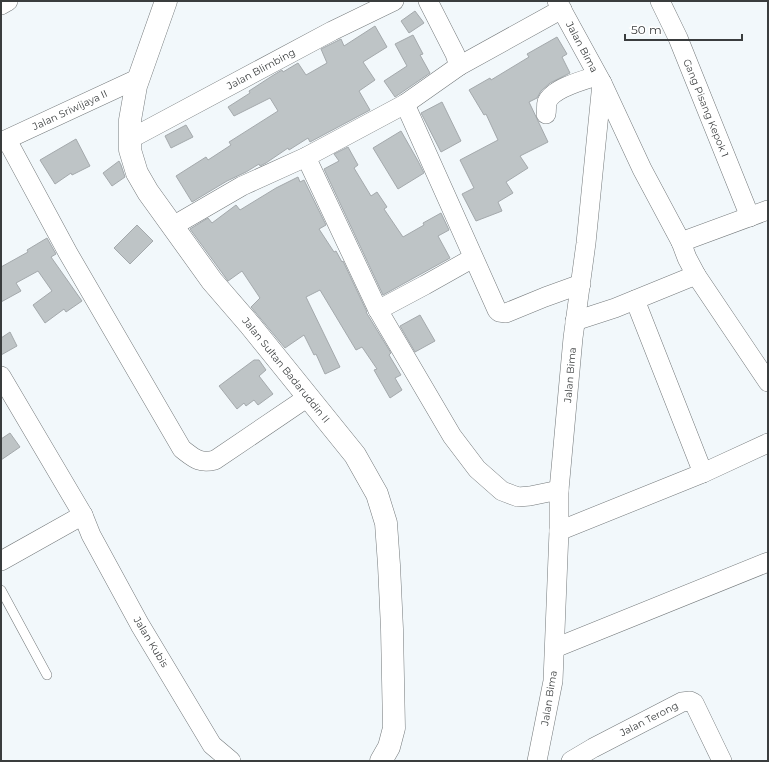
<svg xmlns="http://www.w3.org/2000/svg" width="769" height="762" viewBox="0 0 769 762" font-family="Montserrat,sans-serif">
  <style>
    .building { fill: #bec4c6; stroke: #a4a9ac }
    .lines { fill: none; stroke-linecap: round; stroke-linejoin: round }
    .lane-casing { stroke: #74797b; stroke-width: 10 }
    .street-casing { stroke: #74797b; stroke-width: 20 }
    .secondary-casing { stroke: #74797b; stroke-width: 23 }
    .lane { stroke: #fff; stroke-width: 9 }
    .street { stroke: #fff; stroke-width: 19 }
    .secondary { stroke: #fff; stroke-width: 22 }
    .labels { text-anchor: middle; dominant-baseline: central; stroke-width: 3.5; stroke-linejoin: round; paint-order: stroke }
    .street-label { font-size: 10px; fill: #3a3d3e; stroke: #fff }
  </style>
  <rect width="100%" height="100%" fill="#f2f8fb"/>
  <!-- building -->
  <g class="building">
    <path d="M415 11 424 23 409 33 401 21Z"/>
    <path d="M375 26 387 47 363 62 375 80 359 91 370 110 310 142 308 138 289 150 288 148 266 163 260 166 259 164 246 172 227 181 192 202 176 176 206 157 208 160 231 145 229 142 278 111 270 98 234 116 228 107 250 93 249 91 272 76 282 70 283 72 298 63 306 75 327 63 321 49 341 39 344 46Z"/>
    <path d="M413 35 423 54 420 55 430 73 395 97 384 81 407 66 395 44Z"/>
    <path d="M557 37 567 54 562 57 570 73 550 83 541 91 537 98 529 102 548 142 520 156 528 168 506 182 513 193 498 202 502 211 476 221 462 194 474 188 460 160 498 140 486 114 484 115 469 90 490 78 491 80 529 57 527 54Z"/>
    <path d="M442 102 461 141 441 152 421 113Z"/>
    <path d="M186 125 193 137 171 148 165 136Z"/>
    <path d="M401 131 418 161 424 173 398 189 373 148Z"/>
    <path d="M76 139 90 166 72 175 71 173 55 184 40 160Z"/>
    <path d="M348 147 358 165 354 168 371 196 377 192 387 207 384 209 403 237 424 225 423 223 441 213 449 230 438 236 450 258 383 295 324 169 339 161 334 154Z"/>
    <path d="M119 161 121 165 125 177 112 186 103 173Z"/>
    <path d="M298 177 300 182 304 180 326 225 319 229 334 252 336 251 342 262 343 261 367 312H366L391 353 389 355 401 375 395 378 402 390 390 398 374 370 377 369 362 347 356 350 320 290 306 297 340 367 325 374 316 354 314 355 304 335 285 348 251 307 260 298 242 271 228 281 190 229 208 218 212 223 236 205 240 210 276 188Z"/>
    <path d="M137 225 153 241 130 264 114 248Z"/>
    <path d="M47 238 56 254 51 257 82 301 66 312 64 309 45 323 33 305 52 291 38 271 16 283 21 291 1 302V267L28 252 27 250Z"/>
    <path d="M420 315 435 341 415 352 400 326Z"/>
    <path d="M10 332 17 346 1 355V338Z"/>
    <path d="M254 360H259L266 370 259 376 273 394 258 405 254 400 246 406 244 403 237 409 219 386Z"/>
    <path d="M10 433 20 447 1 460V439Z"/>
  </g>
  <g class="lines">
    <defs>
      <path id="lane" d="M1 590 47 675"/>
      <g id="street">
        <path d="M428 1 455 54 459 66"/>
        <path d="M660 1 678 38 750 217"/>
        <path d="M1 5 8 1"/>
        <path d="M602 83 642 169 681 242"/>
        <path d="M405 104 497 310 499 312 506 313 545 297 581 284"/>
        <path d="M546 114C547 111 546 105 547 102 553 88 584 80 597 76"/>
        <path d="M130 139 332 31 394 1"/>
        <path d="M7 140 68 253 182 449C194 458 199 464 215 460L308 397"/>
        <path d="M1 142 139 78"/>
        <path d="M306 157 378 310 452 436 477 469 502 491 518 497 530 496 559 490"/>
        <path d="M173 226 242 186 306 157 405 104 459 66 562 9"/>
        <path d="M696 275 768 382"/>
        <path d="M635 300 703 473"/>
        <path d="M378 310 425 285 473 258"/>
        <path d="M575 321 615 308 696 275 687 258 681 242 768 210"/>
        <path d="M1 376 83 515 1 561"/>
        <path d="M83 515 91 535 140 625 212 745 231 761"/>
        <path d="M559 531 703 473 768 443"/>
        <path d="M555 648 768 562"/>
        <path d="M537 761 553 681 559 531V490L573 338 586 243 602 83 557 1"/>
        <path d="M571 761 593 748 682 702 690 701 694 703 722 761"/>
      </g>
      <path id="secondary" d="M166 1 136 86 130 120V150L137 173 148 192 212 281 250 325 355 455 377 494 386 523 389 565 392 629 394 728 389 747 381 761"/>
    </defs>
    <!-- lane casing -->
    <use href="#lane" class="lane-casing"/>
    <!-- street casing -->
    <use href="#street" class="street-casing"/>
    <!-- secondary casing -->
    <use href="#secondary" class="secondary-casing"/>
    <!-- lane -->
    <use href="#lane" class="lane"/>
    <!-- street -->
    <use href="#street" class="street"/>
    <!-- secondary -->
    <use href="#secondary" class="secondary"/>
  </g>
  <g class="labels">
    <!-- street labels -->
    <g class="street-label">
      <text transform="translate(582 47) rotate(62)">Jalan Bima</text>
      <text transform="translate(261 69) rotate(-28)">Jalan Blimbing</text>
      <text transform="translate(706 108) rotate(68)">Gang Pisang Kepok 1</text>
      <text transform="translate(70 110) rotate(-25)">Jalan Sriwijaya II</text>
      <text transform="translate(286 370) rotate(51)">Jalan Sultan Badaruddin II</text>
      <text transform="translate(570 375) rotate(-85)">Jalan Bima</text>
      <text transform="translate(151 642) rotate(59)">Jalan Kubis</text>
      <text transform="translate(549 698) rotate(-81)">Jalan Bima</text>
      <text transform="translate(649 719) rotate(-27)">Jalan Terong</text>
    </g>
  </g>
  <!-- border -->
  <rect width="769" height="762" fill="none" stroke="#3a3d3e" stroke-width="4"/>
  <!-- scale -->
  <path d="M625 34v6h117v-6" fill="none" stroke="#3a3d3e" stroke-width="2"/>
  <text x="631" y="34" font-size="12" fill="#3a3d3e" stroke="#ffffff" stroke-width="3" paint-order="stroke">50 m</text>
</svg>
